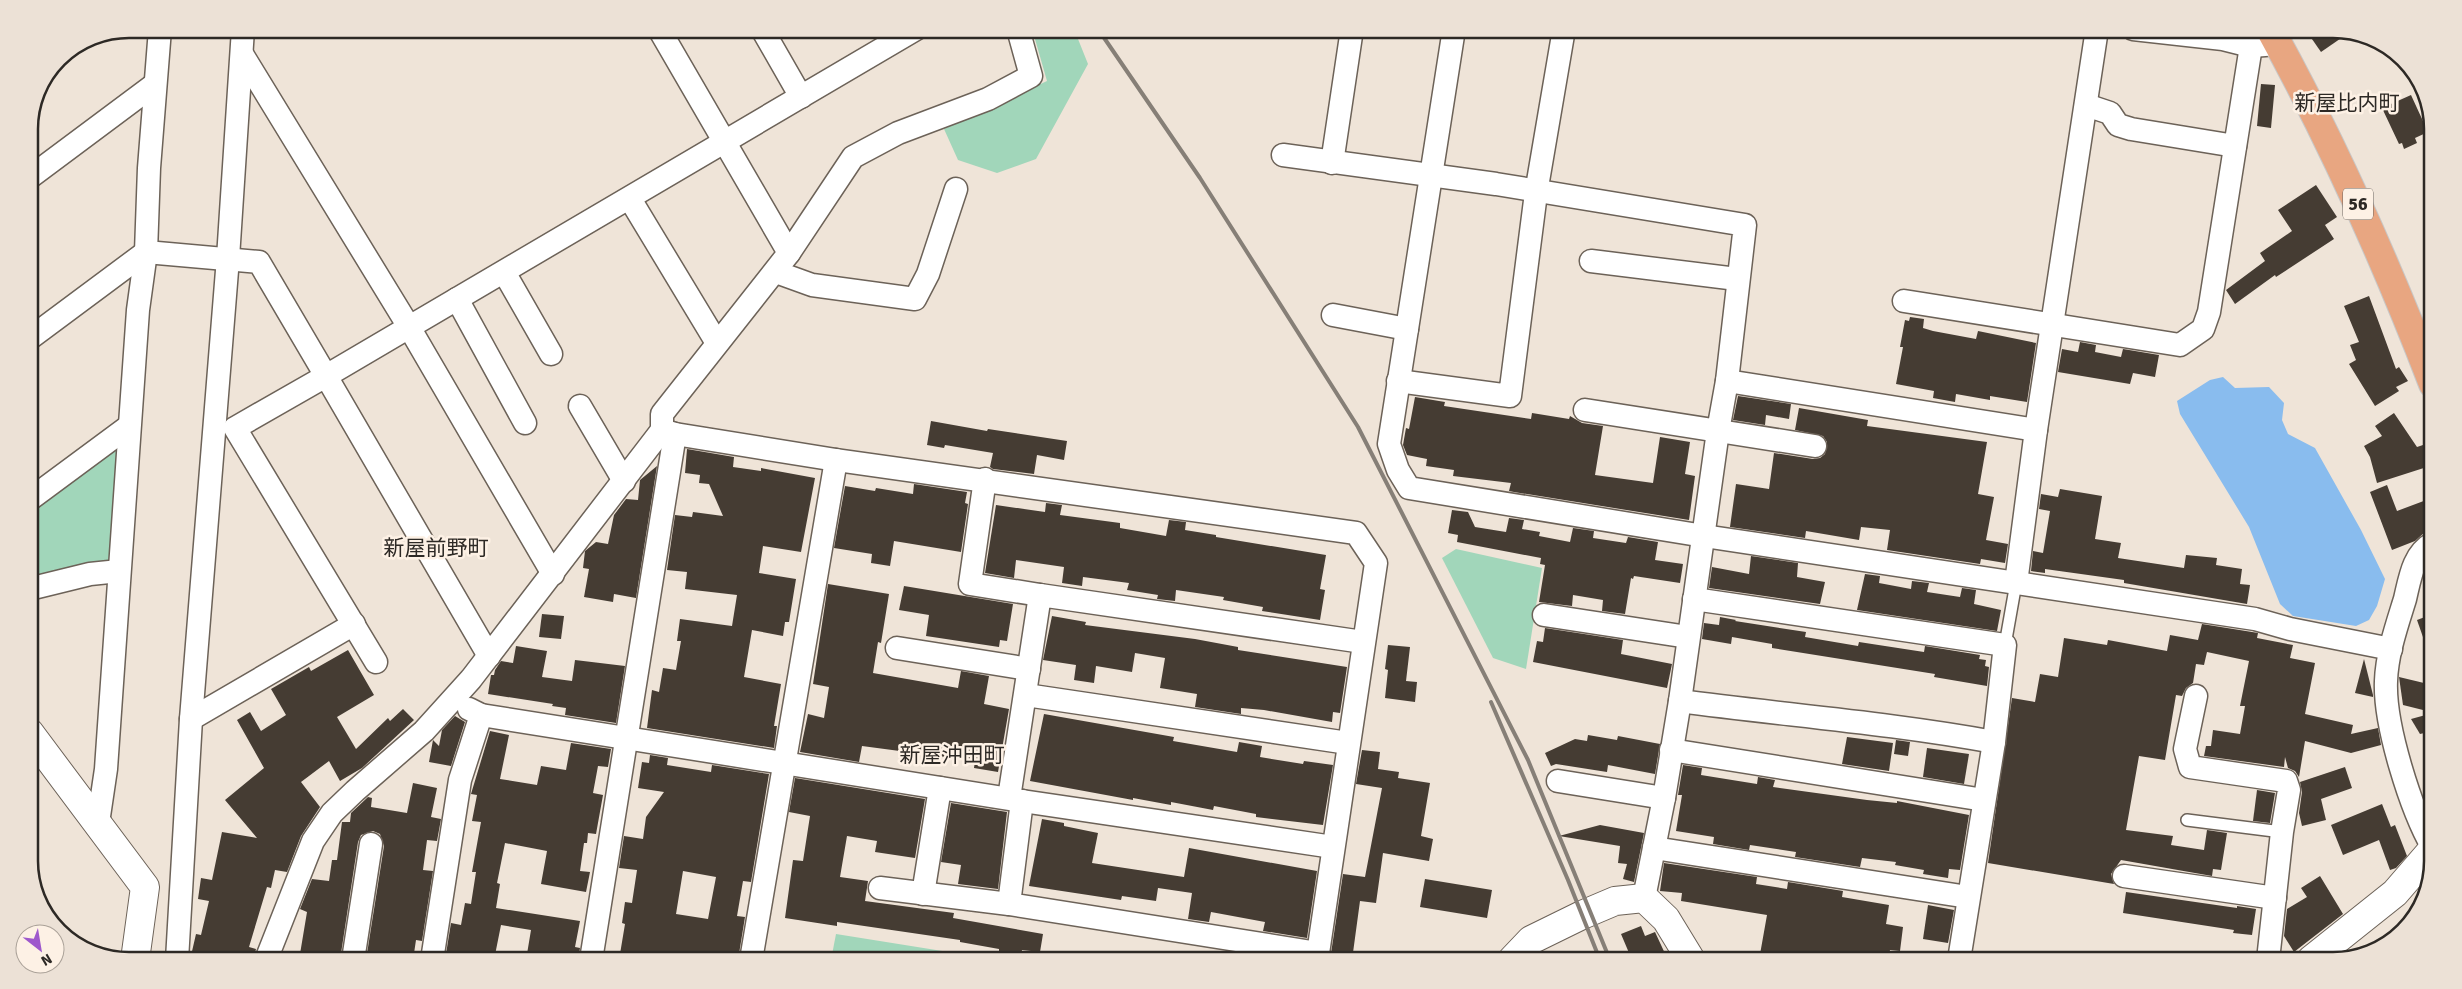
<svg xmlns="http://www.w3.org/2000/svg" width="2462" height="989" viewBox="0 0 2462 989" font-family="Signika,'Noto Sans JP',sans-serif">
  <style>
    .green { fill: #a1d6ba }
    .water { fill: #89bcee }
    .building { fill: #453c33; fill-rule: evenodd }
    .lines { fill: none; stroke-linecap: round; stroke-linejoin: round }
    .lane-casing { stroke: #6c6258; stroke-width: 14 }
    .street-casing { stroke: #6c6258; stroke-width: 25 }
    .secondary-casing { stroke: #6c6258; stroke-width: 30 }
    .primary-casing { stroke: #c8c7c6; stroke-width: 30 }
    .lane { stroke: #fff; stroke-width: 11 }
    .street { stroke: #fff; stroke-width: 22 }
    .secondary { stroke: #fff; stroke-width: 28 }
    .primary { stroke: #e8a681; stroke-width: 28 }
    .rail { stroke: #867f77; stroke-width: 4 }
    .labels { text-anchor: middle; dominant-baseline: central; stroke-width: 5; stroke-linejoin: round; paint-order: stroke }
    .shield { fill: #fdf1e5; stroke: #6b655f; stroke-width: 1 }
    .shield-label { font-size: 18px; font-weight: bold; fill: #2d2925 }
    .quarter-label { font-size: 21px; fill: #2d2925; stroke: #fdf1e5 }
    .rim { fill: none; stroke: #2d2925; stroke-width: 2.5 }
  </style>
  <rect width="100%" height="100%" fill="#efe4d8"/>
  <!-- green -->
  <g class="green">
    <path d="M1066 29H1074L1088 64 1036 159 997 173 958 160 944 129 1047 81 1035 39Z"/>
    <path d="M129 426 119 571 29 589V500Z"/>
    <path d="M1456 549 1542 568 1526 669 1493 658 1442 558Z"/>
    <path d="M836 934 986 958 985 960H831Z"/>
  </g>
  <!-- water -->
  <path class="water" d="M2223 377 2235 388 2269 387 2284 403 2282 420 2288 434 2315 448 2361 530 2385 579 2377 606 2369 620 2356 626 2293 616 2280 604 2249 527 2180 414 2177 401 2210 380Z"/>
  <!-- building -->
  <g class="building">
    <path d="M2305 29H2333L2350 32 2321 52Z"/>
    <path d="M2261 84 2275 85 2271 128 2257 126Z"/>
    <path d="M2411 95 2428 132 2415 138 2417 143 2404 149 2402 143 2399 144 2382 108Z"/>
    <path d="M2316 185 2337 217 2325 225 2334 239 2276 277 2275 275 2235 304 2226 290 2265 261 2260 253 2292 231 2278 210Z"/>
    <path d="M2369 296 2396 369 2399 367 2408 381 2396 387 2399 391 2375 406 2349 364 2356 360 2350 345 2359 342 2344 306Z"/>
    <path d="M1910 317 1924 319 1923 328 1933 331 1976 339 1978 331 2036 343 2027 402 1990 396V400L1956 394 1955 402 1933 398 1934 391 1896 384 1903 347H1900L1905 320 1909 321Z"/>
    <path d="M2080 342 2096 345 2095 352 2121 357 2123 349 2159 355 2155 377 2133 373 2130 384 2058 372 2062 349 2078 352Z"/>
    <path d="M1738 396 1791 404 1789 419 1766 415 1765 425 1733 420Z"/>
    <path d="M1415 397 1445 402 1444 406 1531 419 1532 413 1569 419 1570 416 1582 423 1603 426 1595 475 1653 483 1660 437 1690 442 1685 474 1695 476 1689 520 1514 492 1509 491 1511 483 1453 476 1454 470 1426 466 1427 459 1407 455 1403 445 1406 428 1409 429Z"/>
    <path d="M1799 408 1868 420 1867 426 1987 442 1978 494 1994 497 1986 540 2008 544 2005 563 1981 559 1980 564 1887 550 1890 530 1861 527 1859 540 1806 531 1805 538 1730 527 1736 484 1769 489 1774 453 1813 459 1820 458 1825 454 1827 442 1823 436 1795 430Z"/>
    <path d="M2394 413 2417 447 2423 445 2430 466 2377 483 2370 457 2364 446 2382 436 2375 426Z"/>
    <path d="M931 421 987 431 988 429 1067 441 1064 460 1037 455 1034 474 993 469 990 467 993 453 945 445 944 448 927 445Z"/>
    <path d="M687 449 734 457 733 467 761 471V468L815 478 801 552 763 546 759 573 796 579 789 622H785L783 636 752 630 744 677 781 684 774 726H777L774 748 647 728 652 690 659 692 663 668 676 670 681 641H677L680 619 732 626 737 595 685 589 687 572 667 570 675 515 692 517 693 512 723 516 709 484 699 483 700 475 685 473Z"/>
    <path d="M657 466 636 598 614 594 613 602 584 597 589 569 583 568 585 551 596 542 608 544 614 515 626 499 638 500 640 480Z"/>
    <path d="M914 484 967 492 965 503 968 504 961 552 894 541 890 566 871 563 872 554 834 548 845 486 875 491 876 488 913 494Z"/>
    <path d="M2387 485 2397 511 2429 499 2433 508V530L2425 532 2415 541 2392 550 2370 492Z"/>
    <path d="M2060 489 2102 496 2095 539 2121 543 2118 558 2184 568 2186 555 2217 558 2216 565 2242 569 2240 584 2250 585 2247 604 2124 583V580L2045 569V573L2031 571 2033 551 2043 553 2050 511 2039 509 2041 494 2058 497Z"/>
    <path d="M1046 503 1062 505 1060 515 1120 523V528L1166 536 1169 520 1186 522 1185 530 1216 535V537L1326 555 1320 589 1325 590 1320 620 1262 611 1263 607 1223 600 1224 597 1176 590 1175 601 1157 599 1158 595 1127 590 1129 583 1083 577 1082 586 1062 583 1064 567 1016 560 1014 578 985 573 996 505 1045 512Z"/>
    <path d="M1452 510 1468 512 1475 527 1506 532 1509 518 1524 520 1522 529 1540 532 1539 536 1570 542 1573 528 1594 531 1593 538 1626 543 1628 537 1658 542 1655 560 1683 564 1680 583 1634 576 1633 579 1631 578 1625 614 1602 611 1603 600 1573 595 1572 606 1539 602 1545 565 1540 564 1541 558 1457 542 1458 535 1448 533Z"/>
    <path d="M1751 556 1798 563 1797 577 1825 582 1820 604 1709 588 1712 567 1749 574Z"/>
    <path d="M1865 574 1880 576 1879 583 1911 589 1912 581 1929 583 1927 592 1960 597 1962 588 1976 590 1974 604 2001 610 1997 631 1857 610Z"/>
    <path d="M828 584 889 594 881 643 878 642 873 673 958 688 961 671 989 676 984 704 1009 709 998 772 974 768 975 761 862 746 859 762 800 752 808 714 824 718 829 687 813 684Z"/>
    <path d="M904 586 1013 604 1007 641 1000 640 999 647 926 636 929 615 899 610Z"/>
    <path d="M542 614 564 616 561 639 539 637Z"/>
    <path d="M2433 614V660H2431L2417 620Z"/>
    <path d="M1052 616 1086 622 1085 625 1195 639 1238 647V650L1347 667 1340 713 1333 712 1332 722 1264 710 1241 708V714L1195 707 1197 694 1160 688 1165 658 1135 653 1132 672 1096 666 1094 683 1074 680 1076 665 1043 660Z"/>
    <path d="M1720 617 1736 620 1735 621 1806 632 1805 637 1858 646 1859 642 1924 652 1925 646 1980 655 1979 659 1986 660 1985 666 1989 667 1987 686 1934 677 1935 674 1772 648V644L1732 637 1731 644 1702 639 1704 623 1719 625Z"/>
    <path d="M2202 624 2252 632 2258 633 2257 638 2293 645 2290 658 2315 663 2305 714 2353 725 2351 734 2378 728 2381 745 2351 753 2305 741 2299 777 2295 771 2288 768 2285 757 2284 767 2204 756 2206 746H2211L2213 730 2240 734 2245 706H2240L2249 661 2207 652 2204 665 2196 664 2193 683 2186 688 2182 696 2176 695 2165 760 2139 756 2126 830 2173 836 2171 845 2204 850 2207 830 2227 833 2221 870 2213 869 2212 876 2121 860 2111 874 2114 884 1988 863 2012 698 2035 702 2040 674 2058 677 2064 638 2107 645 2108 640 2167 651 2170 635 2198 640Z"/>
    <path d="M1545 628 1623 640 1621 654 1672 664 1667 688 1533 662 1537 641 1543 642Z"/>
    <path d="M1388 645 1410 647 1406 681 1417 682 1415 702 1385 698 1388 670 1385 669Z"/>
    <path d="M516 646 547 651 542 677 572 681 575 660 625 666 616 723 565 715 566 708 552 706 553 704 488 694 491 675H494L495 670 501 661 513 663Z"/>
    <path d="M348 650 374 695 337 717 356 749 388 718 390 721 403 709 414 720 362 768 340 781 329 761 301 782 320 807 301 836 287 872 275 870 271 888 267 887 249 947 256 949 253 960H190L196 934 201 935 209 901 198 899 201 878 212 880 222 832 257 838 225 800 264 768 237 720 250 712 261 731 286 715 271 689 309 667 311 671Z"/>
    <path d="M2364 659 2373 695V697L2355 693Z"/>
    <path d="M2399 677 2424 683 2431 712 2403 705Z"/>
    <path d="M2433 713V731L2420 734 2411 719Z"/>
    <path d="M1044 714 1174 737 1173 741 1237 752 1239 742 1262 746 1260 757 1303 764 1304 761 1333 765 1323 825 1256 817V814L1214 806 1213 810 1171 802V805L1133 798V800L1030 781Z"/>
    <path d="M455 716 465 722 451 766 429 762 433 740 439 746 442 730Z"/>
    <path d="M490 731 509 735 500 779 537 785 541 766 566 770 571 743 611 749 608 767 598 766 593 793 603 795 596 834 588 833 587 843H584L580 871 590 872 586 892 541 884 547 851 505 843 497 883 500 884 496 908 580 921 575 947 580 948 578 960H526L531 930 501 925 494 960H445L451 923 461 925 465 903 471 904 476 872H472L481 822 472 821 477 795 471 794Z"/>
    <path d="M1588 735 1617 740 1618 736 1660 744 1655 774 1608 765 1607 772 1556 764 1551 766 1545 753 1575 739 1587 741Z"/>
    <path d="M1847 737 1893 743 1889 771 1842 764Z"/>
    <path d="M1896 740 1910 742 1908 756 1894 754Z"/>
    <path d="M1927 748 1969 754 1964 784 1923 777Z"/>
    <path d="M1362 750 1380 752 1378 769 1399 772 1398 778 1430 783 1421 836 1433 839 1429 861 1383 853 1376 903 1360 901 1352 960H1330L1343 874 1365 877 1382 788 1356 784Z"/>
    <path d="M650 755 668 758 667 765 711 772 712 765 769 774 751 882 743 881 737 916 745 917 738 960H619L625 924 622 923 625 902 632 903 637 870 619 868 624 836 643 839 646 817 664 792 638 788 642 762 649 763ZM683 871 716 877 708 919 676 914Z"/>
    <path d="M1683 765 1702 768 1701 775 1757 784 1758 777 1775 780 1773 787 1867 800 1897 803V801L1969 815 1960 870 1949 869 1948 878 1923 874 1924 870 1895 865 1896 862 1862 858 1860 867 1795 857 1796 852 1750 845 1749 850 1713 844 1714 837 1676 831 1682 795H1678Z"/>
    <path d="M2345 767 2352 788 2321 799 2326 820 2302 826 2299 813 2302 792 2300 782Z"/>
    <path d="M795 778 925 799 915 858 875 852 877 841 847 836 840 877 868 881 865 901 954 913 953 918 1043 934 1040 952 1022 950 1020 960H999V949L960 942V940L837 922V926L785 918 793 860 803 861 810 816 789 812Z"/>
    <path d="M413 783 437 788 431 817 441 819 437 841 427 840 423 870 433 871 422 941 416 940 413 960H366L384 846 380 834 373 831 361 835 358 842 340 960H299L307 912 300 909 312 879 329 881 332 860H337L342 822H350L351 813 368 797 372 798 371 807 407 813Z"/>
    <path d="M2257 790 2275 793 2270 823 2253 821Z"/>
    <path d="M951 803 1007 812 998 889 958 884 961 865 941 862Z"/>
    <path d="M2382 804 2391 827 2395 825 2407 856 2396 868 2390 870 2379 840 2343 855 2331 825Z"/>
    <path d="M1042 819 1064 823V826L1098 833 1092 863 1184 877 1189 848 1317 871 1307 938 1263 931 1265 922 1211 912 1209 922 1188 919 1192 893 1158 888 1156 901 1122 896 1121 900 1029 886Z"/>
    <path d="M1600 825 1644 833 1634 882 1623 879 1627 864 1618 863 1620 846 1559 836Z"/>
    <path d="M1664 863 1757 877 1756 884 1787 889 1788 882 1843 891 1842 897 1889 905 1886 924 1903 927 1900 951 1890 950 1888 960H1759L1767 915 1681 901 1682 893 1660 891Z"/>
    <path d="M2320 876 2343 914 2294 952 2284 936 2287 909 2307 897 2301 888Z"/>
    <path d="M1425 879 1492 890 1487 918 1420 907Z"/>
    <path d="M2126 892 2237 908V906L2256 909 2252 935 2233 933 2234 930 2123 913Z"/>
    <path d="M1928 905 1954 910 1948 943 1923 939Z"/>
    <path d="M1641 926 1645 936 1655 932 1668 960H1632L1621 934Z"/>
  </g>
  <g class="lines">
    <defs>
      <g id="lane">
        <path d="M2005 645 2016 583"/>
        <path d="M2187 820 2282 832"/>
      </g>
      <g id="street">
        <path d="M762 29 801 97"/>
        <path d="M1454 29 1389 444 1398 470 1409 488 1704 536 2255 619 2290 629 2391 649"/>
        <path d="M2133 29 2223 39 2251 46 2265 45"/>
        <path d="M242 54 409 327 553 574"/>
        <path d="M2086 105 2110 113 2118 125 2131 129 2235 146"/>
        <path d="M1283 155 1496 184 1745 225 1727 381 1718 431 1680 701 1664 798 1644 898"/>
        <path d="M1332 163 1352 29"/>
        <path d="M29 178 155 84"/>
        <path d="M630 199 717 343"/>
        <path d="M789 253 853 157 898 133 988 99 1031 76 1018 29"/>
        <path d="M1591 261 1737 279"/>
        <path d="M504 272 551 354"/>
        <path d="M776 272 812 285 915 299 928 274 956 189"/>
        <path d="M457 299 525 423"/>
        <path d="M1904 301 2180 345 2203 329 2209 312 2251 46"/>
        <path d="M1333 315 1407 329"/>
        <path d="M29 339 146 252 259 262 326 376 916 29"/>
        <path d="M1398 381 1510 396 1536 193 1564 29"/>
        <path d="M1727 381 2036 430"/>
        <path d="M580 406 624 481"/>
        <path d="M1585 410 1815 446"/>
        <path d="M662 430 675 434 836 460 1356 533 1376 563 1317 960"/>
        <path d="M985 479 970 584 1040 595"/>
        <path d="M29 500 129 426"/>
        <path d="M2433 543C2413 554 2410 578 2405 599 2397 625 2387 653 2386 681 2384 725 2411 810 2433 848"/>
        <path d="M2016 583 2036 430 2097 29"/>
        <path d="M29 589 90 574 119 571"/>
        <path d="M1694 599 2005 645 1994 742 1959 960"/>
        <path d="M1544 615 1688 637"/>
        <path d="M897 648 1029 669"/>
        <path d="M376 662 235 428 326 376 489 656"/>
        <path d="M1026 695 1348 743"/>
        <path d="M2196 696 2185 749 2190 767 2286 781 2289 790 2282 832 2268 960"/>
        <path d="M1680 701C1785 715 1890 723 1994 742"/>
        <path d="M481 715 1022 801 1333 847"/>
        <path d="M191 719 354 624"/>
        <path d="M1671 750 1984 800"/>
        <path d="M1558 781 1664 798"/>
        <path d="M1009 798 1040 595 1363 642"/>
        <path d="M1022 801 1009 904 1318 953"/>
        <path d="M98 823 106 769 138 310 146 252 149 168 160 29"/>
        <path d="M1654 848 1968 897"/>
        <path d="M2124 876 2275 898"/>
        <path d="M880 888 1009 904"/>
        <path d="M923 894 940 788"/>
        <path d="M177 960 191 719 228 258 243 29"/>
        <path d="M266 960 313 841 332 813 355 791 424 731 471 679 662 430V414L789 253 659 29"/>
        <path d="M353 960 371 844"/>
        <path d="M432 960 460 780 481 715 469 709"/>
        <path d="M591 960 675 434"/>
        <path d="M751 960 836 460"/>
      </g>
      <g id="secondary">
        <path d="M29 732 145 887 135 960"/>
        <path d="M1512 960 1531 940 1582 915 1615 901 1644 898 1666 919 1691 960"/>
        <path d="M2311 960 2395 893 2433 849"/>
      </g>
      <path id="primary" d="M2270 29C2333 143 2386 262 2433 384"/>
    </defs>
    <!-- lane casing -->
    <use href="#lane" class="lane-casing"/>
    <!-- street casing -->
    <use href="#street" class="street-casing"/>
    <!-- secondary casing -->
    <use href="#secondary" class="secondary-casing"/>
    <!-- primary casing -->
    <use href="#primary" class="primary-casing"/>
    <!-- lane -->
    <use href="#lane" class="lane"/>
    <!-- street -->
    <use href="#street" class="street"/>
    <!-- secondary -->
    <use href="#secondary" class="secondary"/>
    <!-- primary -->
    <use href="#primary" class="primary"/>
    <!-- rail -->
    <g class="rail">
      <path d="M1098 29 1200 178 1358 427 1528 760 1610 960"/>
      <path d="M1491 702 1568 880 1600 960"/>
    </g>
  </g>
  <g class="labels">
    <!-- shield labels -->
    <rect class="shield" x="2343" y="188.5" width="30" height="31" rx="4"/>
    <g class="shield-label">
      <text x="2358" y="204">56</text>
    </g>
    <!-- quarter labels -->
    <g class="quarter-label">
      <text x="2347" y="103">新屋比内町</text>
      <text x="436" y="548">新屋前野町</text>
      <text x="952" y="755">新屋沖田町</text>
    </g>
  </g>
  <!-- crop -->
  <path d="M0 0H2462V989H0ZM129 38H2333A91 91 0 0 1 2424 129V861A91 91 0 0 1 2333 952H129A91 91 0 0 1 38 861V129A91 91 0 0 1 129 38Z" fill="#ece1d6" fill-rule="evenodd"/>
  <path class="rim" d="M129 38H2333A91 91 0 0 1 2424 129V861A91 91 0 0 1 2333 952H129A91 91 0 0 1 38 861V129A91 91 0 0 1 129 38Z"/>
  <!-- north arrow -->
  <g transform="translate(40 949) rotate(149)"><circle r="24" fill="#fdf1e5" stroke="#aaa198"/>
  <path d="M0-4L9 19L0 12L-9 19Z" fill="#9e58cc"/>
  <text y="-8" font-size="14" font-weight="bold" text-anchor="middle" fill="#2d2925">N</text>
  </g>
</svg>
